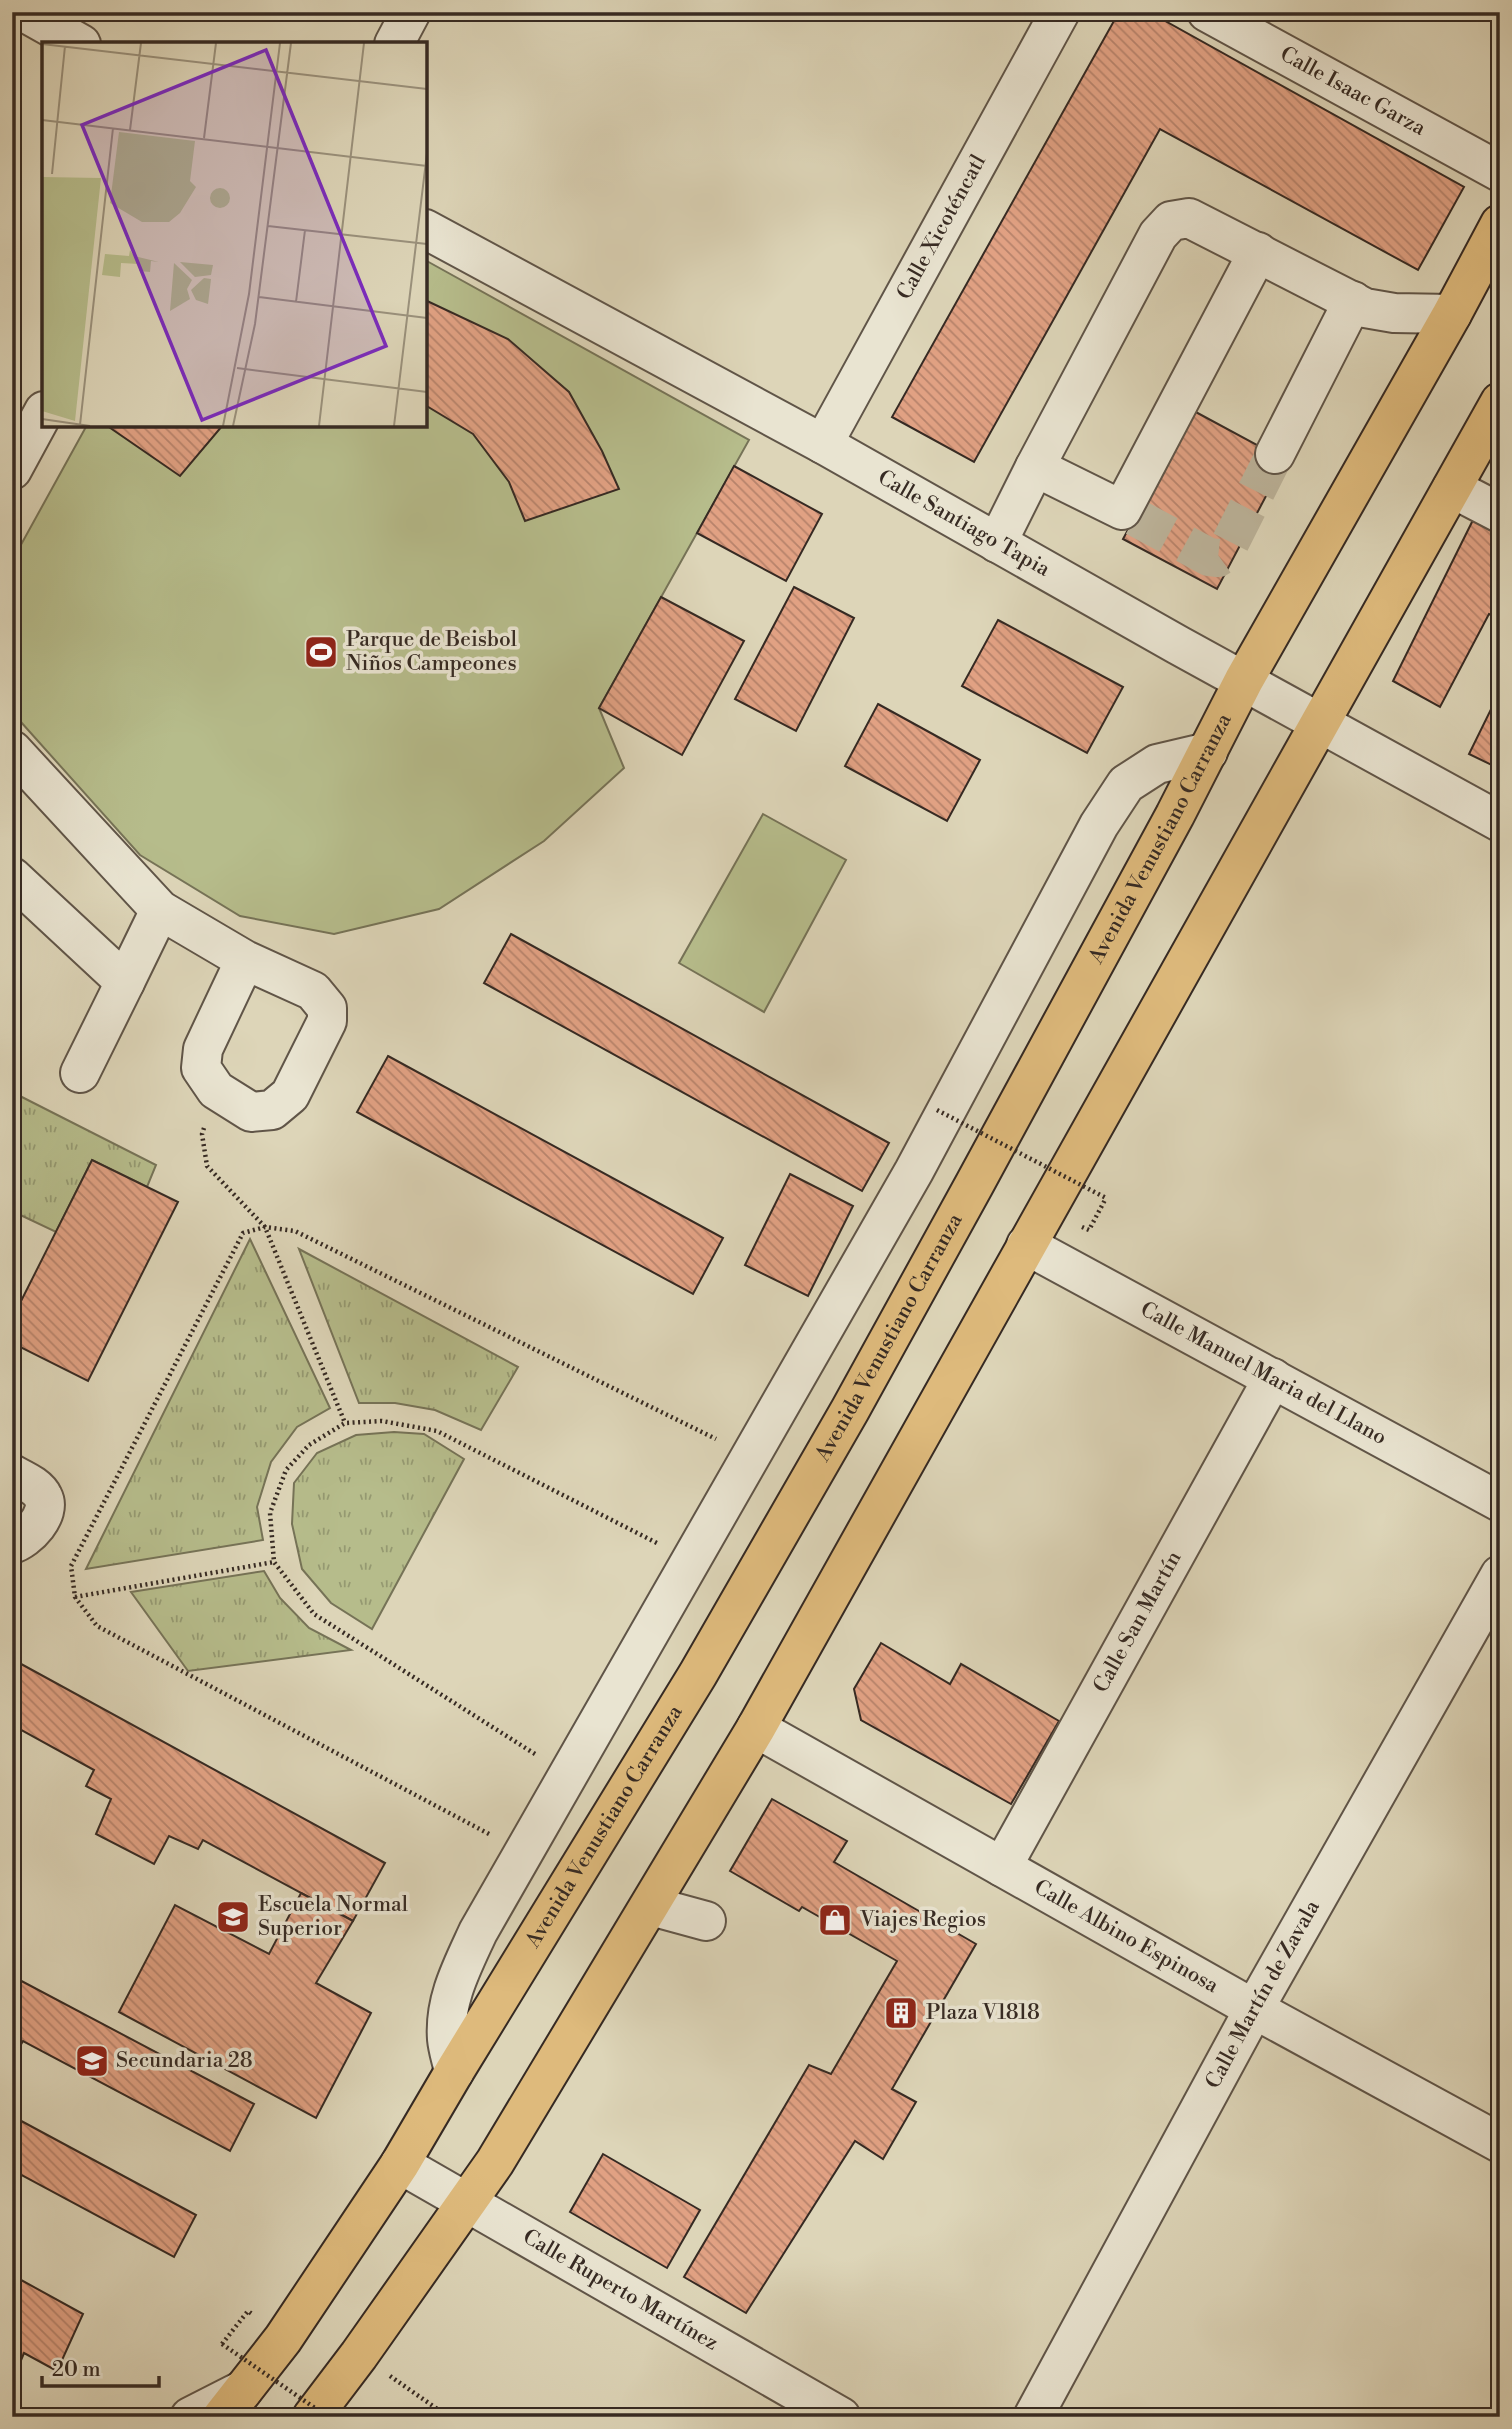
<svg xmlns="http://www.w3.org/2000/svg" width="1512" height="2429" viewBox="0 0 1512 2429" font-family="'Libre Bodoni',serif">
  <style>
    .grass { fill: url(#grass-tufts); stroke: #767357; stroke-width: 2 }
    .pitch { fill: #b6bc8b; stroke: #767357; stroke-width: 2 }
    .building { fill: url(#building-back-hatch); stroke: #362a23; stroke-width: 2 }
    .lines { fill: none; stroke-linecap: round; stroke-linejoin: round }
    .minor-tunnel { stroke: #bcb39a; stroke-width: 38; stroke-dasharray: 38 19; stroke-linecap: butt }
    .minor-casing { stroke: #605548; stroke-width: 42 }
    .major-casing { stroke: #362a23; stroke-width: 42 }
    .path { stroke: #362a23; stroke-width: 4.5; stroke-dasharray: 2 3.5; stroke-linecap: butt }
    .minor { stroke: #e9e4d1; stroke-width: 38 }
    .major { stroke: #deba7c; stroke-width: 38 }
    .path-bridge { stroke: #362a23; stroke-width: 4.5; stroke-dasharray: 2 3.5; stroke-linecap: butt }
    .labels { text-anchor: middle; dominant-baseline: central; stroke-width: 7; stroke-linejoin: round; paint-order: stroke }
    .street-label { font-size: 21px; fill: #362a23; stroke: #e9e4d1 }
    .poi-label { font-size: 21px; fill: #362a23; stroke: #e9e4d1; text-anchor: start }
    .inset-road { fill: none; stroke: #9a917c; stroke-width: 2 }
    .view { fill: #7b2cbf; fill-opacity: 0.15; stroke: #7b2cbf; stroke-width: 3.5 }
    .inset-edge { fill: none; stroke: #362a23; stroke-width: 3.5 }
  </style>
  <defs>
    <pattern id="grass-tufts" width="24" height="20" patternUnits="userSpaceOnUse" patternTransform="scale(1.75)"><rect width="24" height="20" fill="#b6bc8b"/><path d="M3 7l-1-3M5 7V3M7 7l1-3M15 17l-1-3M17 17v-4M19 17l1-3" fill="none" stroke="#959971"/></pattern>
    <pattern id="building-back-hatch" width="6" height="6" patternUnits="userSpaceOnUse" patternTransform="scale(1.75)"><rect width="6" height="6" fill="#e1a183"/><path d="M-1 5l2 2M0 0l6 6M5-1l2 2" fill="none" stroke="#b7836b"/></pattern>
  </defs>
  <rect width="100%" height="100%" fill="#ddd5b8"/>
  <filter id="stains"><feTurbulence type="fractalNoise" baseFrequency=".00286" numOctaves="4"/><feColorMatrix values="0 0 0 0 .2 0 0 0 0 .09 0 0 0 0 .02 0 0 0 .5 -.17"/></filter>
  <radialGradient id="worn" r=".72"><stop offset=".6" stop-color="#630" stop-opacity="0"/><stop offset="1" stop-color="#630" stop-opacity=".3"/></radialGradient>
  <!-- grass -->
  <g class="grass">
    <path d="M12 1092 156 1165 147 1187 92 1160 56 1232 12 1211Z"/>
    <path d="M250 1239 330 1408 297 1427 271 1462 257 1507 263 1540 86 1569Z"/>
    <path d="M299 1249 518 1367 481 1430 435 1410 395 1403H359Z"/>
    <path d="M394 1432 424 1434 464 1459 372 1629 331 1603 302 1569 292 1524 294 1483 317 1453 356 1435Z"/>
    <path d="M264 1571 280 1598 309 1628 351 1650 188 1671 131 1592Z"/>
  </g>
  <!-- pitch -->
  <g class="pitch">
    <path d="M425 260 749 440 599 708 624 768 544 841 439 909 334 934 240 916 140 855 12 712V561L87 425H425Z"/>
    <path d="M763 814 846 860 764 1012 679 963Z"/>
  </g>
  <!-- building -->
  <g class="building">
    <path d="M1119 12H1149L1464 187 1418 270 1160 129 974 462 892 417Z"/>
    <path d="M425 300 508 339 569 392 602 451 619 489 525 521 509 482 473 434 425 405Z"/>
    <path d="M1192 410 1285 460 1217 589 1123 539Z"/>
    <path d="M106 425H223L180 476Z"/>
    <path d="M734 466 822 514 786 581 697 533Z"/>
    <path d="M1473 520 1500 535V618L1489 614 1440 707 1393 681Z"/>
    <path d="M794 587 854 618 796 731 735 699Z"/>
    <path d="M661 597 744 641 682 755 599 708Z"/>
    <path d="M998 620 1123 687 1087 753 962 686Z"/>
    <path d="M1500 691V769L1469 754Z"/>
    <path d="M878 704 980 760 947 821 845 766Z"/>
    <path d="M511 934 889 1143 862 1191 484 983Z"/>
    <path d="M388 1056 723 1238 693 1294 357 1112Z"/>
    <path d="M92 1160 178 1202 88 1381 12 1343V1319Z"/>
    <path d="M790 1174 853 1206 808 1296 745 1265Z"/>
    <path d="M881 1643 950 1684 961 1664 1059 1721 1011 1804 861 1720 854 1689Z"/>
    <path d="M12 1659 385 1863 353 1921 203 1840 198 1849 169 1836 154 1864 96 1834 111 1799 86 1786 94 1770 12 1725Z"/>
    <path d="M772 1799 847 1841 834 1862 976 1944 892 2089 916 2102 883 2159 855 2141 746 2313 684 2277 809 2065 831 2074 897 1961 802 1907 799 1911 730 1871Z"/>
    <path d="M301 1893 353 1921 316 1983 371 2013 316 2118 119 2012 175 1905 269 1954Z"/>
    <path d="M12 1976 254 2104 230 2151 23 2041 12 2060Z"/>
    <path d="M12 2116 196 2215 174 2257 12 2170Z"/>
    <path d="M603 2154 700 2210 667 2268 570 2212Z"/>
    <path d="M12 2275 83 2314 57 2371 24 2353 17 2370 12 2367Z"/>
  </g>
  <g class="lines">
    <!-- minor-tunnel -->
    <path class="minor-tunnel" d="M1135 517 1209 557 1218 558 1225 553 1275 454"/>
    <defs>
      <g id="minor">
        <path d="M24 12 81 44"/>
        <path id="s1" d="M1207 12 1500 172"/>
        <path d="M394 44 411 12"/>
        <path id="s2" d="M425 229 823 444 1178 645 1500 822"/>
        <path id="s3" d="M823 444 1060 12"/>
        <path d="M1275 454 1353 301"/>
        <path d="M1035 467 1122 510 1258 252"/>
        <path d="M12 470 44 411"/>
        <path d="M1452 488 1500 513"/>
        <path d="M997 543 1035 467 1158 235 1171 221 1189 218 1365 308 1394 313 1452 314"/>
        <path d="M12 750 160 910 245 960 313 991 327 1008V1021L290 1095 272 1110 251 1112 216 1090 201 1068 203 1049 245 960"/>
        <path d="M12 877 125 982 160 910"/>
        <path d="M80 1073 125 982"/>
        <path id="s4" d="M1026 1245 1500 1502"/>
        <path d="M12 1474C23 1480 38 1486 43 1497 52 1514 27 1540 12 1544"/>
        <path id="s5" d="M756 1728 1254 2009 1500 2143"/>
        <path id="s6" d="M1002 1867 1273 1378"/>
        <path d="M651 1906 706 1921"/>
        <path d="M454 2072C452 2061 448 2050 447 2039 444 2000 462 1967 478 1932L914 1171 1099 825 1126 784 1157 764 1208 752"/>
        <path id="s7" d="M400 2164 841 2417"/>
        <path d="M190 2417 243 2390"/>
        <path id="s8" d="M1033 2417 1254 2009 1500 1575"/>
      </g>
      <g id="major">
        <path id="s9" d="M222 2417 283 2339 400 2164 454 2072 698 1674 850 1410 974 1185 1175 815 1244 680 1452 314 1500 224"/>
        <path d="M312 2417 359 2355 495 2162 756 1728 1500 402"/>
      </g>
    </defs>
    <!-- minor casing -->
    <use href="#minor" class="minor-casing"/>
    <!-- major casing -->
    <use href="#major" class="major-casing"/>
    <!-- path -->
    <g class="path">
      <path d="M204 1128 202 1134 207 1166 265 1227 345 1423"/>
      <path d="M1082 1227 1089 1230 1106 1198"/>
      <path d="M75 1597 274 1562"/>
      <path d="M535 1754 314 1614 274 1562 270 1513 286 1470 309 1445 345 1423 382 1421 437 1431 657 1543"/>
      <path d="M489 1834 97 1626 75 1597 71 1566 243 1233 265 1227 295 1231 716 1439"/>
      <path d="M222 2344 248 2311 252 2314"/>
      <path d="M390 2376 443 2413 441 2417"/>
    </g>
    <!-- minor -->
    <use href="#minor" class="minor"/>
    <!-- major -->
    <use href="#major" class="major"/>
    <!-- path-bridge -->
    <g class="path-bridge">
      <path d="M937 1110 1106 1198"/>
      <path d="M222 2344 328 2417"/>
    </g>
  </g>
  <!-- icons -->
  <defs>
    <symbol id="stadium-square" viewBox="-11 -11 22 22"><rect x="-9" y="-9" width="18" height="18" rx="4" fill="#8f2418" stroke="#e9e4d1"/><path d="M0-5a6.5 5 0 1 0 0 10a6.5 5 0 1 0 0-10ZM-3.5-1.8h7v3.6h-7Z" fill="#fff"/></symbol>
    <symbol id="school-square" viewBox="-11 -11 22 22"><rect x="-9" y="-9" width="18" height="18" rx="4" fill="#8f2418" stroke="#e9e4d1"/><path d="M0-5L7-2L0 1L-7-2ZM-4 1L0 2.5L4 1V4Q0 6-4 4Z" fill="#fff"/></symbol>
    <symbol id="shop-square" viewBox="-11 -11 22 22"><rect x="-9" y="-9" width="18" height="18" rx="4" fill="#8f2418" stroke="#e9e4d1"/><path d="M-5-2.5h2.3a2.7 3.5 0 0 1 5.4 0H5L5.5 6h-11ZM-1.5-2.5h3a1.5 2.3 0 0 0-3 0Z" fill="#fff"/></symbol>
    <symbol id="building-square" viewBox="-11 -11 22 22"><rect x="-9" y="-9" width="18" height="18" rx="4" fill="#8f2418" stroke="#e9e4d1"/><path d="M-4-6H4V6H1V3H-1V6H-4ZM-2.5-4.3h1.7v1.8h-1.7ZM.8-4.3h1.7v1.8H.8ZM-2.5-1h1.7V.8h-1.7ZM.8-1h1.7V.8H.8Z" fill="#fff"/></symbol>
  </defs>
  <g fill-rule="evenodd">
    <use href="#stadium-square" x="302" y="633" width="38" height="38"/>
    <use href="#school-square" x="214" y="1898" width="38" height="38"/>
    <use href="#shop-square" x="816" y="1901" width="38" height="38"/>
    <use href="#building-square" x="882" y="1994" width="38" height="38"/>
    <use href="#school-square" x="73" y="2042" width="38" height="38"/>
  </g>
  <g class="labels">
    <!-- street labels -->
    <g class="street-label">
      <text stroke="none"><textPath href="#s1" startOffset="166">Calle Isaac Garza</textPath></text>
      <text stroke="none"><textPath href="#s3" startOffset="247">Calle Xicoténcatl</textPath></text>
      <text stroke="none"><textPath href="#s2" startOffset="614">Calle Santiago Tapia</textPath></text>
      <text stroke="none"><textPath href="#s9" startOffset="1838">Avenida Venustiano Carranza</textPath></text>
      <text stroke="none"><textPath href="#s9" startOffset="1270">Avenida Venustiano Carranza</textPath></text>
      <text stroke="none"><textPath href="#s4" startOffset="270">Calle Manuel Maria del Llano</textPath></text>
      <text stroke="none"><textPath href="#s6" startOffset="280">Calle San Martín</textPath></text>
      <text stroke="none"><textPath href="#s9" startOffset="704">Avenida Venustiano Carranza</textPath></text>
      <text stroke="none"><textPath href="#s5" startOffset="425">Calle Albino Espinosa</textPath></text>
      <text stroke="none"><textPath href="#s8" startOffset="481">Calle Martín de Zavala</textPath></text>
      <text stroke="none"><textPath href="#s7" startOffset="254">Calle Ruperto Martínez</textPath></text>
    </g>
    <!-- poi labels -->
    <g class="poi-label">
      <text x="346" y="640">Parque de Beisbol<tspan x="346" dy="24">Niños Campeones</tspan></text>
      <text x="258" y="1905">Escuela Normal<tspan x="258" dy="24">Superior</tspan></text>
      <text x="860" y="1920">Viajes Regios</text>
      <text x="926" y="2013">Plaza V1818</text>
      <text x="116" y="2061">Secundaria 28</text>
    </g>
  </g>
  <!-- overview -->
  <g transform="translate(42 42)">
    <rect width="385" height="385" fill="#ddd5b8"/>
    <path d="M88 208 92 214 117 220 109 219 108 230 97 229V222L79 221 78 235 60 233 63 212 87 214ZM138 220 171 223 169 233 153 235ZM132 221 150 238 145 247 148 257 128 269ZM162 236 169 237 166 262 154 258 149 248Z" fill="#b6bc8b"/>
    <path d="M0 135 59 136 33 379 0 369Z" fill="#b6bc8b"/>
    <path d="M77 90 153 99 148 139 154 145 138 171 127 180H100L68 161ZM168 156a10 10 0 1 1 20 0a10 10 0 1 1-20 0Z" fill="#b6bc8b"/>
    <path class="inset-road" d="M0 2 385 47M0 78 385 124M88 88 99 1M162 96 174 1M10 132 23 4M226 184 385 202M217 255 385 276M254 260 263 188M195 326 385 350M0 377 48 384M38 383 71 86M181 384 207 252 238 1M191 384 213 282 249 1M277 384 322 1M352 384 385 111"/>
    <path class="view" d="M224 8 344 304 160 378 40 83Z"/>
    <rect width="385" height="385" class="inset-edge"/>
  </g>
  <!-- margin -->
  <rect width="1512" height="2429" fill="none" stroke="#ddd5b8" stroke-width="42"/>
  <rect x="14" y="14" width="1484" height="2401" fill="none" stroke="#362a23" stroke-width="3.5"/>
  <rect x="21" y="21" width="1470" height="2387" fill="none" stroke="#362a23" stroke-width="2"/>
  <!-- scale -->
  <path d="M42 2376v10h117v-10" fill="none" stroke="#362a23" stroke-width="3.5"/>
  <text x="52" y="2376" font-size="21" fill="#362a23" stroke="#e9e4d1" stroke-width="5" paint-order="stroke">20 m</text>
  <rect width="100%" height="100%" filter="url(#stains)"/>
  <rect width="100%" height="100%" fill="url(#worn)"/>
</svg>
